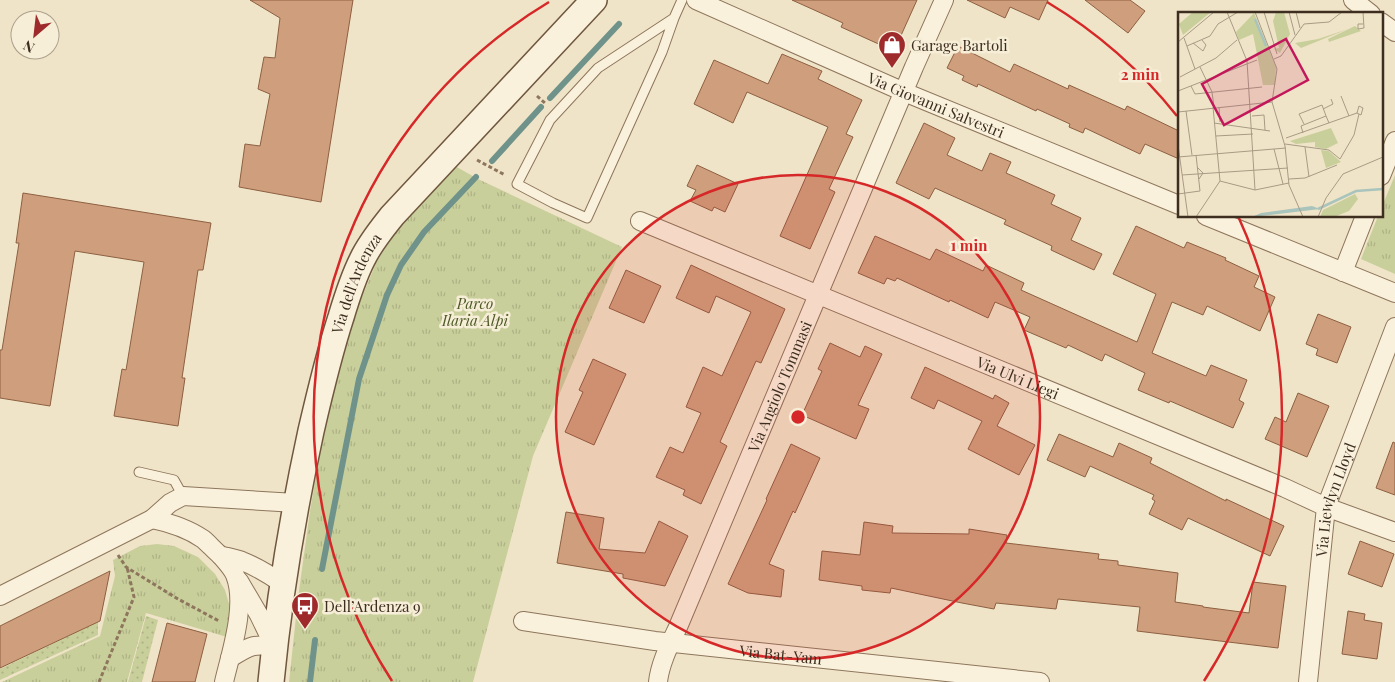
<svg xmlns="http://www.w3.org/2000/svg" width="1395" height="682" viewBox="0 0 1395 682" font-family="'Playfair Display',serif">
  <style>
    .grass { fill: url(#grass-dots) }
    .park { fill: url(#park-tufts) }
    .lines { fill: none; stroke-linecap: round; stroke-linejoin: round }
    .stream { stroke: #6f938a; stroke-width: 6 }
    .building { fill: #cf9f7d; stroke: #8d5f41 }
    .lane-casing { stroke: #8d765c; stroke-width: 11 }
    .street-casing { stroke: #8d765c; stroke-width: 20 }
    .secondary-casing { stroke: #6f573f; stroke-width: 28 }
    .path { stroke: #8d765c; stroke-width: 3; stroke-dasharray: 4 2.5; stroke-linecap: butt }
    .lane { stroke: #faf1dc; stroke-width: 9 }
    .street { stroke: #faf1dc; stroke-width: 18 }
    .secondary { stroke: #faf1dc; stroke-width: 25 }
    .ring { fill: none; stroke: #d62828; stroke-width: 2.5 }
    .labels { text-anchor: middle; dominant-baseline: central; stroke-width: 5; stroke-linejoin: round; paint-order: stroke }
    .poi-label { font-size: 15px; fill: #3d2e20; stroke: #f7eed8; text-anchor: start }
    .street-label { font-size: 15px; fill: #3d2e20; stroke: #f7eed8 }
    .park-label { font-size: 15px; font-style: italic; fill: #4d5a26; stroke: #f7eed8 }
    .inset-river { fill: none; stroke: #a9c4bc; stroke-width: 2.5 }
    .inset-road { fill: none; stroke: #a89b85; stroke-width: 1 }
    .view { fill: #c2185b; fill-opacity: 0.15; stroke: #c2185b; stroke-width: 2.5 }
    .inset-edge { fill: none; stroke: #3d2e20; stroke-width: 2.5 }
    .centre { fill: #d62828; stroke: #f7eed8; stroke-width: 2.5 }
    .ring-label { font-size: 15px; text-anchor: middle; font-weight: bold; fill: #d62828; stroke: #f7eed8; stroke-width: 5; stroke-linejoin: round; paint-order: stroke }
  </style>
  <defs>
    <pattern id="grass-dots" width="8" height="8" patternUnits="userSpaceOnUse" patternTransform="scale(1.25)"><rect width="8" height="8" fill="#c9cf9b"/><path d="M2 2h.1M6 6h.1" fill="none" stroke="#aeb285" stroke-width="1.8" stroke-linecap="round"/></pattern>
    <pattern id="park-tufts" width="24" height="20" patternUnits="userSpaceOnUse" patternTransform="scale(1.25)"><rect width="24" height="20" fill="#c9cf9b"/><path d="M3 7l-1-3M5 7V3M7 7l1-3M15 17l-1-3M17 17v-4M19 17l1-3" fill="none" stroke="#aeb285"/></pattern>
  </defs>
  <rect width="100%" height="100%" fill="#f0e4c8"/>
  <!-- grass -->
  <g class="grass">
    <path d="M146 616 158 620 142 682H128Z"/>
    <path d="M98 622V635L0 680V669Z"/>
  </g>
  <!-- park -->
  <g class="park">
    <path d="M455 166 478 179 622 247 533 456 473 682H289L298 598 310 511 331 389 353 318 377 261 398 228Z"/>
    <path d="M1395 175V274L1361 259 1378 216H1381V209Z"/>
    <path d="M157 544 174 546 198 557 215 574 225 590 230 607 227 637 146 613 127 682H2L100 636 115 576 113 560 140 546Z"/>
  </g>
  <g class="lines">
    <!-- stream -->
    <g class="stream">
      <path d="M550 98 619 24"/>
      <path d="M492 161 541 107"/>
      <path d="M322 569 359 379 387 295 401 265 424 232 476 177"/>
      <path d="M310 682 315 640"/>
    </g>
  </g>
  <!-- building -->
  <g class="building">
    <path d="M250 0H353L321 202 239 187 245 144 260 146 270 94 258 89 264 57 275 58 280 18Z"/>
    <path d="M792 0H917L894 51 841 27 843 23Z"/>
    <path d="M967 0H1048L1039 20 1010 7 1005 18Z"/>
    <path d="M1085 0H1130L1145 11 1128 33Z"/>
    <path d="M958 46 1010 72 1014 64 1068 89 1069 85 1125 110 1127 106 1179 131V159L1145 144 1140 154 1085 128 1083 133 1069 127 1070 124 1037 109 1036 111 978 84 977 87 962 80 964 76 947 68Z"/>
    <path d="M782 54 822 71 818 79 862 100 846 134 853 137 829 189 835 192 810 249 780 236 828 127 747 92 733 123 694 104 714 60 768 84Z"/>
    <path d="M924 123 955 138 947 155 982 171 990 153 1011 162 1006 173 1055 195 1051 204 1081 218 1071 240 1102 254 1094 270 1051 250 1052 246 1004 224 1006 220 935 188 929 199 896 183Z"/>
    <path d="M697 165 738 184 725 212 714 207 712 211 690 201 696 190 687 186Z"/>
    <path d="M23 193 211 223 203 270H198L182 378H185L178 426 114 416 122 369 126 370 144 262 75 251 50 406 0 398V350H2L19 243H16Z"/>
    <path d="M1136 226 1184 248 1187 242 1226 258 1225 260 1259 276 1254 287 1275 297 1260 331 1207 306 1203 315 1172 302 1152 353 1206 376 1211 365 1247 380 1239 400 1244 403 1233 428 1170 401 1169 403 1138 390 1145 373 1105 354 1102 361 1068 345 1066 348 1024 330 1030 317 995 302 988 318 950 300 949 302 897 278 895 281 887 278 884 284 858 273 875 236 930 260 936 249 983 271 986 265 1024 283 1021 290 1137 342 1156 294 1113 274Z"/>
    <path d="M691 265 785 309 761 363 756 361 720 442 727 446 701 504 683 495 685 490 656 477 670 447 683 453 701 413 686 407 703 367 722 376 751 312 716 296 709 313 676 298Z"/>
    <path d="M626 270 661 286 644 323 609 308Z"/>
    <path d="M1318 314 1351 327 1337 363 1316 355 1318 349 1306 344Z"/>
    <path d="M830 343 860 357 865 346 882 354 858 405 869 409 856 439 802 415 822 371 818 369Z"/>
    <path d="M593 359 626 374 594 445 565 432 583 392 579 390Z"/>
    <path d="M925 367 993 399 995 395 1009 403 997 426 1035 445 1019 475 968 449 982 421 938 400 934 409 911 398Z"/>
    <path d="M1298 393 1329 406 1307 457 1265 439 1275 417 1286 422Z"/>
    <path d="M1059 434 1113 457 1119 443 1152 458 1150 463 1226 501V499L1284 526 1270 556 1188 518 1182 530 1149 514 1155 501 1152 499 1154 495 1090 466 1085 477 1047 460Z"/>
    <path d="M1393 442 1395 443V495L1376 488Z"/>
    <path d="M791 444 820 458 795 513 793 511 769 564 784 570 781 597 748 593 728 584 767 500 766 499Z"/>
    <path d="M566 512 604 518 599 549 645 553 659 521 688 536 665 586 623 578V574L557 563Z"/>
    <path d="M864 522 893 526 892 533 969 534V529L1007 535 1006 543 1099 554 1098 559 1118 561V565L1178 573 1175 602 1203 606V607L1249 613 1253 582 1286 586 1278 648 1137 631 1140 607 1058 599 1056 609 996 603 994 609 962 603 891 588 890 593 862 590V586L819 580 822 551 860 555Z"/>
    <path d="M1360 541 1394 554 1382 587 1348 574Z"/>
    <path d="M110 571 100 621 0 668V626Z"/>
    <path d="M1348 611 1365 614 1364 620 1382 623 1377 659 1342 654Z"/>
    <path d="M167 623 207 634 195 682H152Z"/>
  </g>
  <g class="lines">
    <defs>
      <g id="lane">
        <path d="M674 18 598 68 550 120 517 184 553 203 587 218 662 52 674 18 682 0"/>
        <path d="M139 472 174 480 183 496"/>
      </g>
      <g id="street">
        <path id="s1" d="M696 0 904 92 1179 205"/>
        <path d="M1353 0 1371 14"/>
        <path d="M1381 22 1395 32"/>
        <path d="M1381 176 1395 141"/>
        <path d="M1206 216 1395 293"/>
        <path id="s2" d="M640 221 1285 488 1326 507 1395 532"/>
        <path d="M1343 272 1365 216"/>
        <path d="M152 519C171 523 187 528 203 539 209 544 214 550 220 555 222 556 238 559 242 561 257 567 270 575 283 584"/>
        <path d="M221 556C226 562 232 568 235 575 247 605 231 652 224 682"/>
        <path d="M239 581 259 615 274 646"/>
        <path d="M0 596 152 519 170 503 183 496 296 503"/>
        <path id="s3" d="M523 621 655 641 1040 682"/>
        <path d="M230 658C249 647 252 643 275 647"/>
        <path id="s4" d="M658 682C660 663 670 644 678 627L914 67 944 0"/>
        <path id="s5" d="M1308 682 1326 507 1395 327"/>
      </g>
      <g id="secondary">
        <path id="s6" d="M271 682C279 598 293 514 311 431 320 392 329 354 341 317 347 297 353 278 362 260 370 243 381 230 392 216L594 0"/>
      </g>
    </defs>
    <!-- lane casing -->
    <use href="#lane" class="lane-casing"/>
    <!-- street casing -->
    <use href="#street" class="street-casing"/>
    <!-- secondary casing -->
    <use href="#secondary" class="secondary-casing"/>
    <!-- path -->
    <g class="path">
      <path d="M537 96 546 104"/>
      <path d="M477 160 505 175"/>
      <path d="M118 555 126 567 178 599 219 621"/>
      <path d="M99 682 134 597 127 567"/>
    </g>
    <!-- lane -->
    <use href="#lane" class="lane"/>
    <!-- street -->
    <use href="#street" class="street"/>
    <!-- secondary -->
    <use href="#secondary" class="secondary"/>
  </g>
  <!-- distance rings -->
  <circle cx="798" cy="417" r="242" fill="#d62828" fill-opacity=".12"/>
  <g class="ring">
    <circle cx="798" cy="417" r="242"/>
    <path d="M392 681A484 484 0 0 1 549 2M1047 2A484 484 0 0 1 1177 116M1238 216A484 484 0 0 1 1204 681"/>
  </g>
  <!-- icons -->
  <defs>
    <symbol id="shop-pin" viewBox="-11 -11 22 30"><path d="M0 17L-7.5 6A9.5 9.5 0 1 1 7.5 6Z" fill="#9e2a2b" stroke="#f7eed8"/><path d="M-5-2.5h2.3a2.7 3.5 0 0 1 5.4 0H5L5.5 6h-11ZM-1.5-2.5h3a1.5 2.3 0 0 0-3 0Z" fill="#fff"/></symbol>
    <symbol id="bus-pin" viewBox="-11 -11 22 30"><path d="M0 17L-7.5 6A9.5 9.5 0 1 1 7.5 6Z" fill="#9e2a2b" stroke="#f7eed8"/><path d="M-5-6H5V4H4V6H2V4H-2V6H-4V4H-5ZM-3.5-4V0h7V-4ZM-3.5 1.2v1.5H-2V1.2ZM2 1.2v1.5H3.5V1.2Z" fill="#fff"/></symbol>
  </defs>
  <g fill-rule="evenodd">
    <use href="#shop-pin" x="876" y="29" width="32" height="43"/>
    <use href="#bus-pin" x="289" y="590" width="32" height="43"/>
  </g>
  <g class="labels">
    <!-- poi labels -->
    <g class="poi-label">
      <text x="911" y="45">Garage Bartoli</text>
      <text x="324" y="606">Dell’Ardenza 9</text>
    </g>
    <!-- street labels -->
    <g class="street-label">
      <text stroke="none"><textPath href="#s1" startOffset="262">Via Giovanni Salvestri</textPath></text>
      <text stroke="none"><textPath href="#s6" startOffset="409">Via dell'Ardenza</textPath></text>
      <text stroke="none"><textPath href="#s2" startOffset="409">Via Ulvi Liegi</textPath></text>
      <text stroke="none"><textPath href="#s4" startOffset="320">Via Angiolo Tommasi</textPath></text>
      <text stroke="none"><textPath href="#s5" startOffset="185">Via Liewlyn Lloyd</textPath></text>
      <text stroke="none"><textPath href="#s3" startOffset="260">Via Bat-Yam</textPath></text>
    </g>
    <!-- park labels -->
    <g class="park-label">
      <text x="475" y="303">Parco<tspan x="475" dy="17">Ilaria Alpi</tspan></text>
    </g>
  </g>
  <!-- overview -->
  <g transform="translate(1178 12)">
    <rect width="205" height="205" fill="#f0e4c8"/>
    <path d="M177 14 183 19 151 30 150 27ZM177 182 180 187 171 199 156 205H142L145 198Z" fill="#c9cf9b"/>
    <path d="M170 17 123 36 117 31 140 27Z" fill="#c9cf9b"/>
    <path d="M15 0H33L5 23 1 12ZM98 0H106L112 22 102 41 96 37 101 36 95 9ZM76 1 98 55 97 73H85L75 22 61 28 58 20ZM153 116 160 131 148 137 137 135V130L118 132 112 129ZM143 138 151 139 163 150 148 156Z" fill="#c9cf9b"/>
    <path d="M134 194 142 197 74 205 83 201Z" fill="#a9c4bc"/>
    <path class="inset-river" d="M77 7 88 34M140 197 178 179 205 177"/>
    <path class="inset-road" d="M49 0 69 49 77 178M77 0 99 57 94 90 107 134 111 173 125 205M86 0 99 42M111 0 117 23M118 0 122 16M185 0 186 16 180 17V12H185M6 26 17 57M0 30 36 0M15 31 25 39 28 33 24 28M9 34 32 24 40 12 60 0M96 47 103 44 126 12 151 10 164 0M22 55 34 80 36 95M2 65 38 46 59 28M13 74 17 82 84 75M0 79 79 48M163 84 171 104M41 95 42 110M145 97 155 92 153 87M8 99 14 143M0 100 94 90M74 104 86 103 87 118M36 111 92 119M126 112 121 102 144 93 148 104M125 121 123 114 148 104 151 111M38 124 75 122M108 126 179 101 183 103 185 96 181 94 179 101M107 132 151 138 162 147 176 123 181 102M0 133 10 205M127 135 131 165M96 137 105 172M0 145 108 136M19 155 25 161 21 167M4 163 110 156M111 167 127 166 159 153M42 169 77 178 111 171M0 182 22 179 18 143M18 205 42 169 35 95M140 205 148 186 165 162 205 145"/>
    <path class="view" d="M108 27 130 68 46 113 24 72Z"/>
    <rect width="205" height="205" class="inset-edge"/>
  </g>
  <circle cx="798" cy="417" r="8" class="centre"/>
  <g class="ring-label">
    <text x="1140" y="80">2 min</text>
    <text x="969" y="251">1 min</text>
  </g>
  <!-- north arrow -->
  <g transform="translate(35 35) rotate(208)"><circle r="24" fill="#f7eed8" stroke="#ada18e"/>
  <path d="M0-4L9 19L0 12L-9 19Z" fill="#9e2a2b"/>
  <text y="-8" font-size="14" font-weight="bold" text-anchor="middle" fill="#3d2e20">N</text>
  </g>
</svg>
